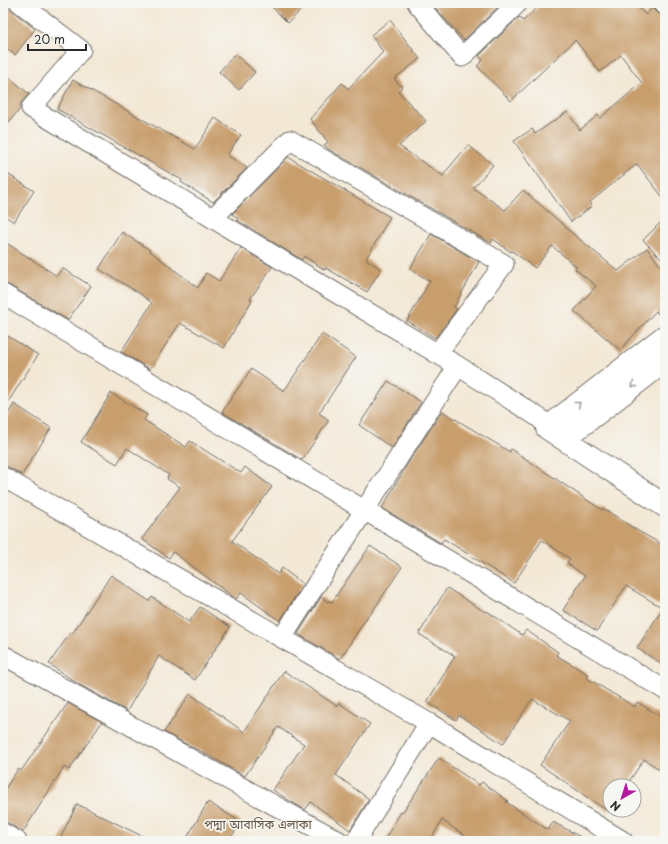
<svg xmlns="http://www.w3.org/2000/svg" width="668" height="844" viewBox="0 0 668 844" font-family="'Playpen Sans','Noto Sans Bengali',sans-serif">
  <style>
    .building { fill: #c89e6d }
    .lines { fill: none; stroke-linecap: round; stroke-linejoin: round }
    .minor-casing { stroke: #716d66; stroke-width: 21 }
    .major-casing { stroke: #716d66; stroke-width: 24 }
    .minor { stroke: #fff; stroke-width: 19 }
    .major { stroke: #fff; stroke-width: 22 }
    .oneway { stroke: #a0a0a0 }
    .labels { text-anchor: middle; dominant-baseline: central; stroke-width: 3.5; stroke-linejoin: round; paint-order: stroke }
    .neighbourhood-label { font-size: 12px; fill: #625342; stroke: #f6f6f2 }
  </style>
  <rect width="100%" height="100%" fill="#f6f6f2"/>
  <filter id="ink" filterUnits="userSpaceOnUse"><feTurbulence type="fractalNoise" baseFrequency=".025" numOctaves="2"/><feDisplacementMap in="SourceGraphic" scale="8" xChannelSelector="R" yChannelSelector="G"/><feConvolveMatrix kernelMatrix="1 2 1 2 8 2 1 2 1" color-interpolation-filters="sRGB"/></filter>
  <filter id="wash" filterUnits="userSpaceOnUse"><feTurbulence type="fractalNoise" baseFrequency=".012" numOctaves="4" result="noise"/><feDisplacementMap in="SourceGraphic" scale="16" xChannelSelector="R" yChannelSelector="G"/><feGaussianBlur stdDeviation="0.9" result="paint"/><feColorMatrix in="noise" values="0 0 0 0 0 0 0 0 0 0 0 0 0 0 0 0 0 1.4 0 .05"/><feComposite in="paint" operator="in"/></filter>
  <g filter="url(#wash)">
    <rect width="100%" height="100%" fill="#f3e8d5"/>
    <g id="blocks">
      <!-- building -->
      <g class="building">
        <path d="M3 3 35 29 15 55 3 45Z"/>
        <path d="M268 3H308L288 23Z"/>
        <path d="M431 3H502L464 40Z"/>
        <path d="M542 3H633L646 15 652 8 656 12 665 17V200L637 164 589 203 592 206 571 222 514 141 532 129 535 134 567 112 580 130 598 115 600 118 642 83 621 55 600 72 575 40 511 101 477 66 483 60 479 56 519 17 523 21Z"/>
        <path d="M390 20 420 59 394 79 402 87 398 91 426 121 399 146 443 176 448 169 468 145 493 165 473 188 505 210 523 190 566 227H565L618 271 647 248 665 272V322L656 311 620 350 574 311 596 286 575 269 577 267 552 246 535 268 512 251 511 252 493 239 491 243 328 149 324 145 328 142 310 119 342 83 348 89 383 52 371 35Z"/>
        <path d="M235 54 255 72 239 90 219 72Z"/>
        <path d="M3 72 29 94 22 101 20 106V109L3 129Z"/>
        <path d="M73 80 195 149 215 118 241 135 227 155 247 168 213 202 181 182 182 180 57 109Z"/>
        <path d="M288 157 390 217 366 259 381 269 367 292 326 268 325 270 304 256 302 260 237 220 238 218 232 214Z"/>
        <path d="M3 171 34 191 14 222 3 215Z"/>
        <path d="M665 218V262L643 240Z"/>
        <path d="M122 232 150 250V251L198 288 206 273 219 281 241 248 272 267 250 299 252 300 224 348 180 323 150 369 121 352 152 303 139 293 99 269Z"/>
        <path d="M431 234 479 262 454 307 457 309 435 338 407 321 430 281 410 269Z"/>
        <path d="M8 244 57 276 62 268 91 286 68 320 9 285 3 283V252Z"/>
        <path d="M3 333 38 355 3 410Z"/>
        <path d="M322 334 356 357 319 413 329 420 302 460 222 412 251 369 284 391Z"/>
        <path d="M388 381 421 402 392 448 359 425Z"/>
        <path d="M111 393 147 415 144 420 186 447 190 441 241 473 245 467 272 487 232 541 278 574 282 568 303 584 280 621 241 593 236 599 173 552 169 558 142 539 180 487 167 479 169 475 127 448 117 464 81 442Z"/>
        <path d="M14 404 51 428 22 475 8 467 3 466V422Z"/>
        <path d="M442 411 510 452 511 449 602 510 603 508 638 531 665 546V666L637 648 663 608 626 586 597 631 563 610 585 576 567 563 570 559 542 540 514 583 444 539 441 543 382 508 410 460Z"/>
        <path d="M370 546 402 567 370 615 369 614 340 659 298 634 321 597 328 602 329 601 332 602Z"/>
        <path d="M111 575 149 601 152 597 189 622 200 607 230 627 195 680 159 656 127 711 80 685 49 664 70 633 72 634Z"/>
        <path d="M447 588 485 612 487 611 522 635 526 630 558 652 556 655 589 675 587 678 635 707 637 702 665 719V773L644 759 626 786H610V810H611L609 812 540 765 570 721 532 699 503 744 459 715 456 720 427 702 455 656 419 634Z"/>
        <path d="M284 671 337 706 339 703 370 724 336 775 369 799 350 830 311 802 305 810 290 801 273 790 304 744 278 727 245 776 197 749V750L164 732 190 694 220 715 244 732Z"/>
        <path d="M68 703 102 722 69 770 64 767 23 832 8 823 3 822V792L18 769 21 771Z"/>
        <path d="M439 758 479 785 482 782 508 801 506 802 548 830 553 822 588 841H472L442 820 430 841H384L401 812 402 813Z"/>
        <path d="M208 802 241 822 229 841H185Z"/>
        <path d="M77 804 152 841H59Z"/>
      </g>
    </g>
  </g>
  <g filter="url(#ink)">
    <use href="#blocks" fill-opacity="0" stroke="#716d66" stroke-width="1"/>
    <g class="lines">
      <defs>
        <g id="minor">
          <path d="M20 3 81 50 31 108 301 272 458 366"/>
          <path d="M417 3 462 57 518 3"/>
          <path d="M662 3 665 5"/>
          <path d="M213 218 290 140 504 264 437 354"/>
          <path d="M3 294 665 690"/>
          <path d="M3 477 429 723 623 841"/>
          <path d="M282 638 310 594 458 366 541 419 547 428"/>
          <path d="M3 655 339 841"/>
          <path d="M3 833 17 841"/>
          <path d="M356 841 429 723"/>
        </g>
        <g id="major">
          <path d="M665 336 547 428 665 506"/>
          <path d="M564 439 665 361"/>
        </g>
      </defs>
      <!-- minor casing -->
      <use href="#minor" class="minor-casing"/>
      <!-- major casing -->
      <use href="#major" class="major-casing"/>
      <!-- minor -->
      <use href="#minor" class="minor"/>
      <!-- major -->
      <use href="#major" class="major"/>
    </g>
    <!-- one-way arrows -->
    <defs><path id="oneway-chevron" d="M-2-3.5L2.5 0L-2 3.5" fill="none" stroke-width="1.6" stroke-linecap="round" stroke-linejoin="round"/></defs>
    <g class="oneway">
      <use href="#oneway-chevron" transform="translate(634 385) rotate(142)"/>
      <use href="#oneway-chevron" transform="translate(578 404) rotate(-38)"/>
    </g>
  </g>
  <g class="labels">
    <!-- neighbourhood labels -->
    <g class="neighbourhood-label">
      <text x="258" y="824">পদ্মা আবাসিক এলাকা</text>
    </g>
  </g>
  <!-- margin -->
  <rect width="668" height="844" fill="none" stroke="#f6f6f2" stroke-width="16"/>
  <!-- north arrow -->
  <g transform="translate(622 798) rotate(219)"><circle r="19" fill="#f6f6f2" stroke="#a5a5a2"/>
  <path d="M0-3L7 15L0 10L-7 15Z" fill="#b5179e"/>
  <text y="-6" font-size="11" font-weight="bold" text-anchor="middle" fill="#2b2b2b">N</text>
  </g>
  <!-- scale -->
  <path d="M28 44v6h58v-6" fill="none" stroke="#2b2b2b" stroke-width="2"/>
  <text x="34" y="44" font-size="12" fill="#2b2b2b" stroke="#f6f6f2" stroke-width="3" paint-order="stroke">20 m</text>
</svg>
